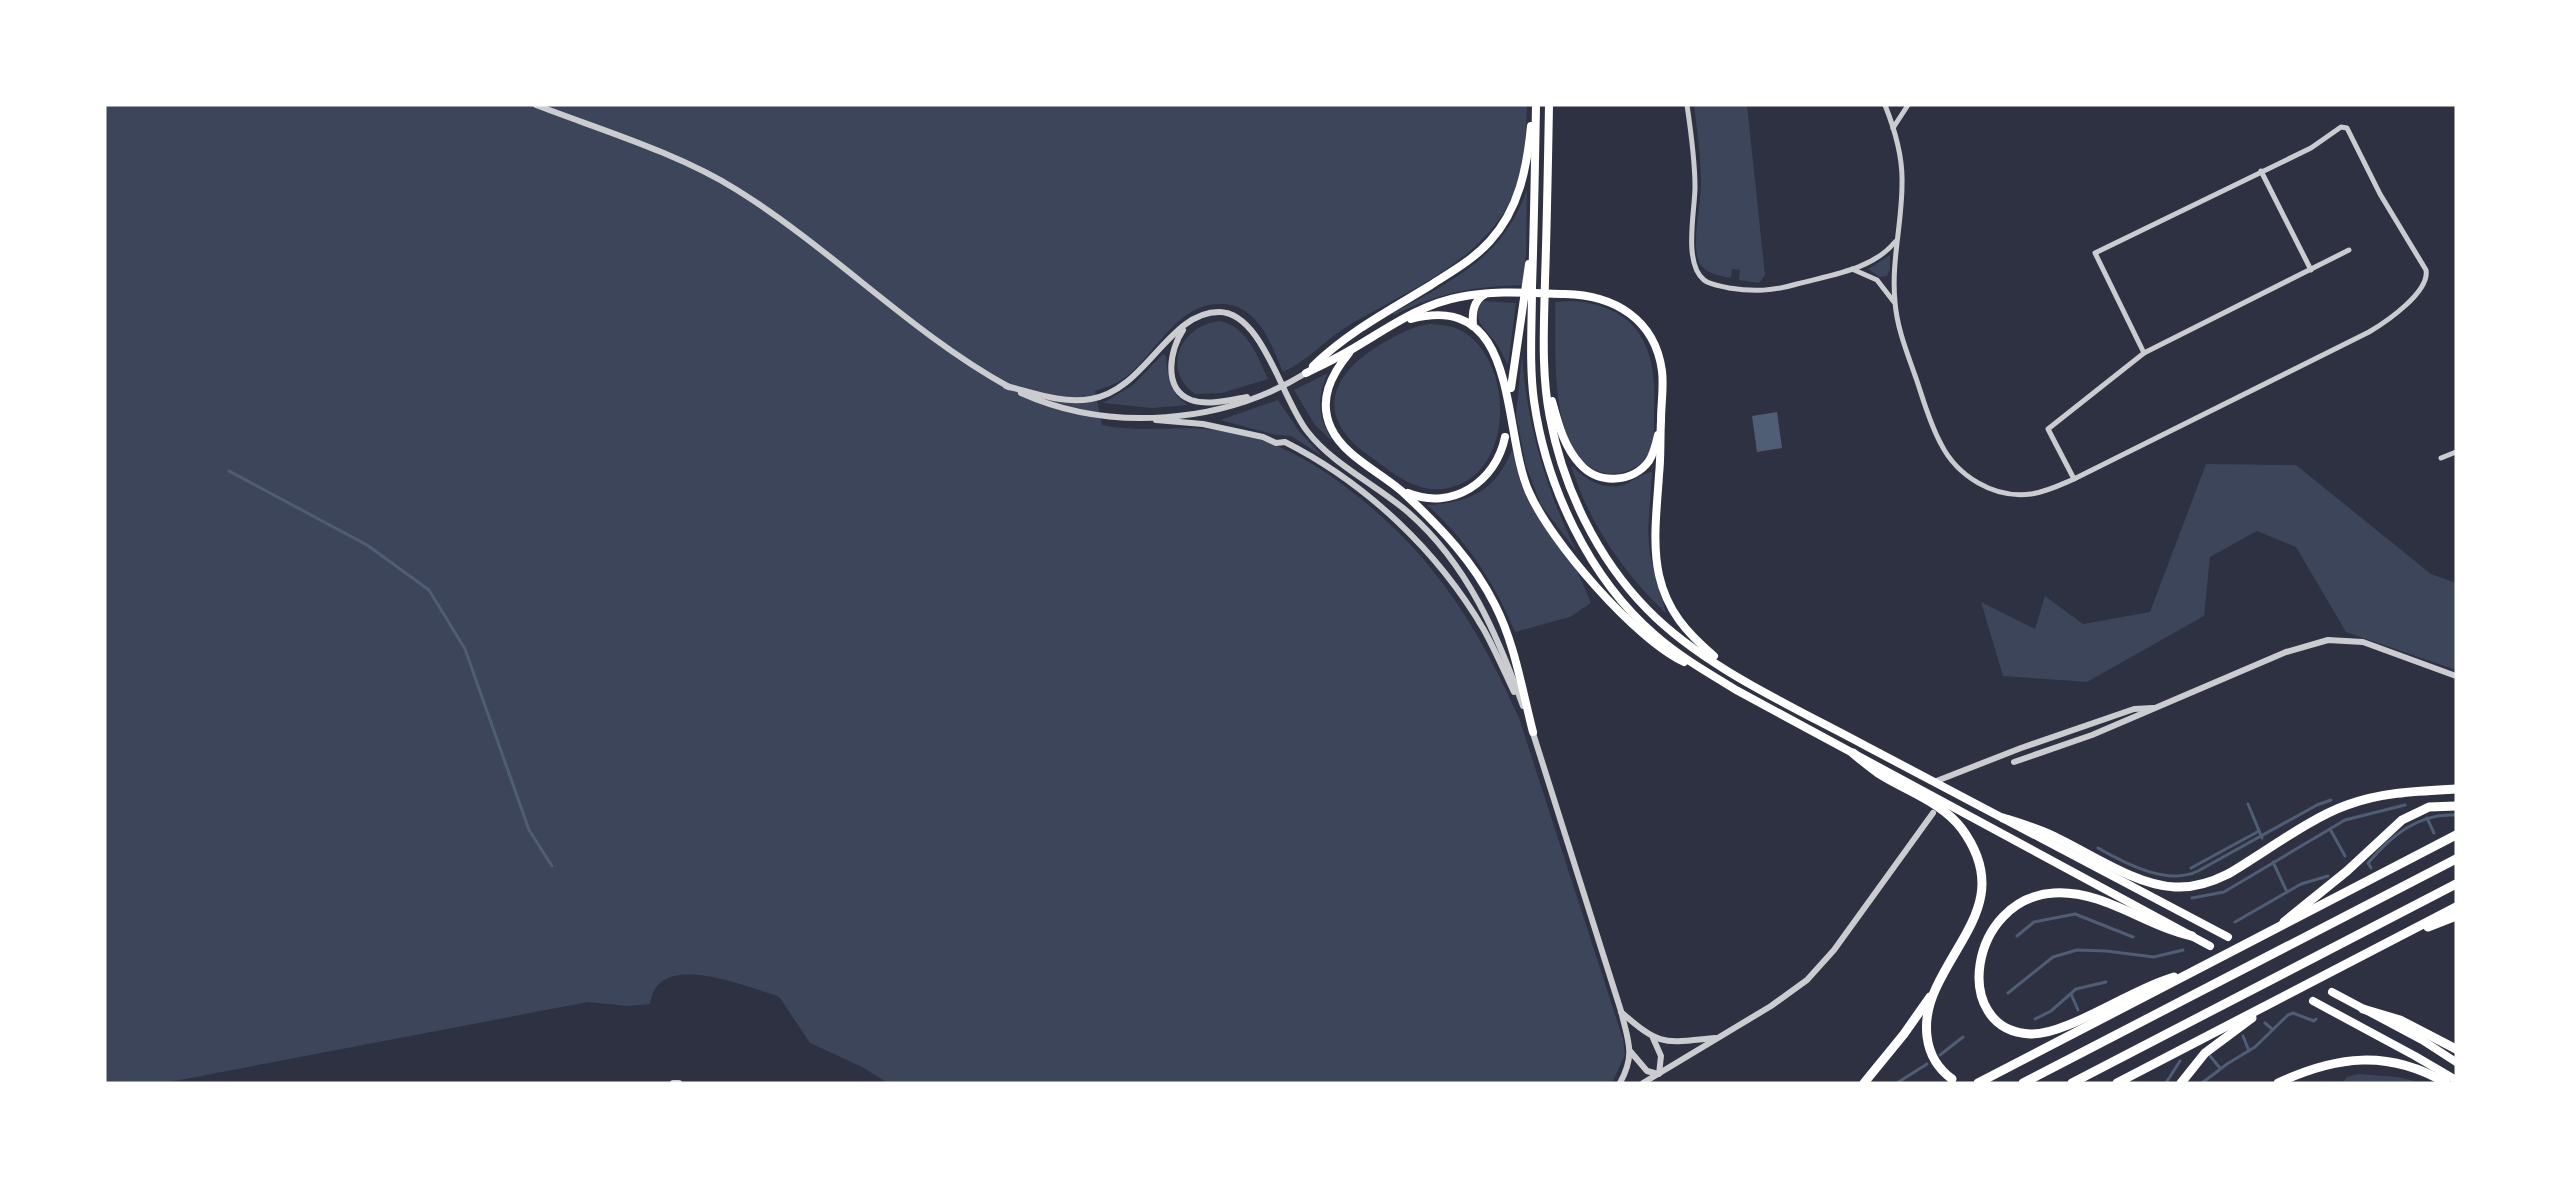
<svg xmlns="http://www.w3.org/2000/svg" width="2561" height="1188" viewBox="0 0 2561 1188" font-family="'Work Sans',sans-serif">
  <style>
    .green { fill: #3c4559 }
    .water { fill: #4f5d75 }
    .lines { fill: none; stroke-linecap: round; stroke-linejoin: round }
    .stream { stroke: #4f5d75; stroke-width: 3 }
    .minor { stroke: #caccd0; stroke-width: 5 }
    .tertiary { stroke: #caccd0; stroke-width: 6 }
    .trunk { stroke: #fff; stroke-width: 8 }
    .motorway { stroke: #fff; stroke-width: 9 }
  </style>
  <rect width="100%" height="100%" fill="#2d3142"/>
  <!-- green -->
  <g class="green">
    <path d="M105 105H1527C1526 135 1525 167 1513 195 1484 261 1409 290 1351 324 1327 338 1308 361 1283 372 1271 344 1259 306 1223 304 1175 301 1156 358 1120 381 1112 386 1103 388 1095 391L1102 425C1144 434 1187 423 1229 432 1274 440 1311 460 1347 488 1430 550 1477 624 1519 718L1623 1039 1625 1055 1612 1083H888L862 1067 810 1043 780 998 775 995C743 986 657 949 650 1004L627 1006 588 1002 164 1083H105Z"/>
    <path d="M1694 105H1747L1765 275 1759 283 1739 280 1740 270 1732 269 1731 278C1720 276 1705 274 1699 262 1691 244 1701 204 1701 184 1701 157 1697 131 1694 105Z"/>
    <path d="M1527 190 1526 255 1522 285C1471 287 1441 292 1394 315L1393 313C1454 279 1501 260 1527 190Z"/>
    <path d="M1890 255V269L1887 276 1879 277 1868 269Z"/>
    <path d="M1483 301 1516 303 1508 365C1504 358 1501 350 1496 343 1486 329 1469 319 1483 301Z"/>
    <path d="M1574 301C1643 307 1658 353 1654 414 1654 427 1655 443 1649 454 1645 461 1639 466 1632 469 1604 483 1578 465 1568 438 1552 396 1556 346 1555 302Z"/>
    <path d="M1220 321C1248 327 1257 356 1268 379L1222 393 1195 394C1160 369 1181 325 1220 321Z"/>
    <path d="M1429 324C1439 325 1451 325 1460 330 1512 357 1516 463 1458 485 1446 490 1430 491 1418 486 1399 480 1384 466 1368 455 1313 415 1331 373 1383 343 1399 334 1411 327 1429 324Z"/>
    <path d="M1163 354 1166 356C1167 375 1170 394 1188 405L1152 408 1103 403 1133 385Z"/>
    <path d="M1522 354C1527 425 1545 488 1577 552L1541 505 1526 466 1516 415Z"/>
    <path d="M1328 373C1316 398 1318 418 1333 442L1315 425 1294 390Z"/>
    <path d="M1278 400 1299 431 1322 456 1291 436 1276 435 1220 420Z"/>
    <path d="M1512 450 1521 484 1529 503 1576 568 1591 603 1570 617 1515 632C1496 585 1465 538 1427 505 1469 503 1496 491 1512 450Z"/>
    <path d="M2206 464 2296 465 2431 574 2456 583V670L2346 632 2296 547 2257 531 2210 557 2204 616 2087 682 2003 676 1981 602 2035 629 2045 596 2083 624 2150 612Z"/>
    <path d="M1571 465C1586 480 1604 492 1626 484 1635 480 1642 473 1652 472L1648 531 1650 555 1666 613C1624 574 1587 520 1571 465Z"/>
    <path d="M2358 1074 2398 1077 2422 1083H2342L2347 1077Z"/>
  </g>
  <!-- water -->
  <path class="water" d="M1777 412 1782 448 1757 452 1752 416Z"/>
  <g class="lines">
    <!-- stream -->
    <g class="stream">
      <path d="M229 471 367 545 429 590 465 649 529 830 552 866"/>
      <path d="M2248 804 2262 838"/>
      <path d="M2427 818 2434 833"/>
      <path d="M2330 829 2345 856"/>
      <path d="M2098 848C2126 864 2168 886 2198 871L2317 805 2331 800"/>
      <path d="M2273 862 2287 892"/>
      <path d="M2191 868 2259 831"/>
      <path d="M2371 868 2368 863C2390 837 2418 813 2454 815"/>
      <path d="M2192 898 2224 892 2345 820 2405 805"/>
      <path d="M2235 922 2301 884 2328 876"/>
      <path d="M2017 936 2034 922 2075 914 2133 937"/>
      <path d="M2008 993 2053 957 2077 950 2106 951 2154 957 2183 950"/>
      <path d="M2071 994 2078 1010"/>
      <path d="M2035 1019 2051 1011 2076 989 2106 982"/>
      <path d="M2265 1023 2272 1029"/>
      <path d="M2243 1036 2249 1051"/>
      <path d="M1940 1055 1963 1037"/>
      <path d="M2210 1056 2220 1068"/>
      <path d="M1897 1083 1927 1064"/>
      <path d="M2166 1083 2180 1061"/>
      <path d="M2202 1083 2227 1064 2255 1047 2288 1015 2293 1013 2314 1021 2316 1019"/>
    </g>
    <!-- minor -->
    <g class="minor">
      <path d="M1687 105C1691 132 1695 159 1695 187 1695 211 1683 263 1704 280 1710 285 1721 286 1729 288 1754 292 1773 291 1797 284 1830 275 1872 270 1895 242"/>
      <path d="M1885 105C1895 130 1903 157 1902 184 1902 224 1891 262 1895 302 1897 329 1908 355 1917 381 1924 402 1930 424 1941 444 1957 476 1994 499 2031 494 2046 492 2060 485 2074 479L2369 332C2386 322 2430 292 2426 270L2380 194 2347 128 2341 127 2311 148 2095 253 2144 353"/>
      <path d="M1893 128 1908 105"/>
      <path d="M2261 171 2311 270"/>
      <path d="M1852 269 1877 280 1894 302"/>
      <path d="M2441 458 2456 452"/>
      <path d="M2074 479 2048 429 2144 353 2349 250"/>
    </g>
    <!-- tertiary -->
    <g class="tertiary">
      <path d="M536 105C601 130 678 153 737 190 832 249 911 333 1009 387"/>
      <path d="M1183 330C1170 349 1162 389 1191 400 1208 406 1230 400 1247 397"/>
      <path d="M1006 386C1034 393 1062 404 1091 399 1146 390 1168 312 1219 312 1262 312 1282 399 1307 431 1333 465 1377 485 1409 513 1468 565 1497 634 1523 706"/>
      <path d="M1021 393C1110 433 1223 424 1306 373"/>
      <path d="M1156 420 1203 424 1263 437 1276 443 1285 442C1366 483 1438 551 1484 630 1495 650 1504 671 1514 692"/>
      <path d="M1532 730 1621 1011C1628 1041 1636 1054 1620 1083"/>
      <path d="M2014 762 2092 735 2286 652 2328 640 2363 642 2456 676"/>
      <path d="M1934 782 2021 748 2134 709 2153 708"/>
      <path d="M1621 1012C1661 1047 1663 1043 1715 1038"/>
      <path d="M1653 1038 1661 1056 1659 1074"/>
      <path d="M1630 1051 1647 1071 1658 1074"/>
      <path d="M673 1083H679"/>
      <path d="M1643 1083 1771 1006 1807 980 1834 950 1933 813"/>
    </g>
    <!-- trunk -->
    <g class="trunk">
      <path d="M1536 105C1535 166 1534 226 1532 287 1532 325 1529 364 1534 401 1546 486 1589 578 1655 635 1680 657 1710 674 1738 691L2210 946"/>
      <path d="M1549 105C1548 163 1547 221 1545 280 1544 326 1541 373 1550 418 1563 487 1597 558 1647 609 1703 667 1794 707 1866 746 1986 810 2107 873 2228 937"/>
      <path d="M1411 319C1521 290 1501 430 1529 492 1551 542 1635 639 1684 662"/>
      <path d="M1473 326C1472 313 1473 301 1485 294"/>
      <path d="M1349 353C1331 375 1318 400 1331 428 1345 458 1383 473 1406 495 1441 528 1473 561 1495 605 1515 644 1522 690 1533 732"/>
      <path d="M1313 366C1348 332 1390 310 1431 285 1451 272 1473 260 1490 241 1519 209 1527 168 1531 126"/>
      <path d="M1306 373C1322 365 1339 357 1354 348 1388 328 1421 304 1460 297 1494 290 1530 293 1565 294 1614 295 1655 319 1662 371 1664 387 1661 404 1661 421 1660 439 1661 457 1659 475 1657 508 1652 543 1659 575 1667 611 1687 633 1714 656"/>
      <path d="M1511 388 1529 264"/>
      <path d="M1552 401C1558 423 1564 447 1580 464 1598 485 1633 483 1649 461 1654 453 1656 444 1658 435"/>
      <path d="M1408 493C1452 511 1496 482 1505 437"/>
      <path d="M2332 992 2422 1040 2456 1062"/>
      <path d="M2313 1001 2415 1056 2456 1080"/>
    </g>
    <!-- motorway -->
    <g class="motorway">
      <path d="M1853 753C1861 760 1870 767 1878 773 1906 791 1942 802 1962 829 2009 894 1962 932 1936 988 1921 1020 1922 1057 1952 1079"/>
      <path d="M2003 818C2019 823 2036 828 2051 835 2088 852 2134 885 2175 887 2193 888 2212 882 2228 874 2264 853 2310 818 2347 805 2382 792 2419 791 2456 789"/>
      <path d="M2284 922 2347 871 2402 820 2429 807 2456 806"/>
      <path d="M2428 927 2456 916"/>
      <path d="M2174 977C2133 988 2066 1036 2030 1034 1950 1030 1969 898 2054 893 2104 890 2145 926 2192 936"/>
      <path d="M2363 1009 2400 1020 2456 1049"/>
      <path d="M1864 1083 1904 1034 1930 997"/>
      <path d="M1978 1083 2456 835"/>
      <path d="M2023 1083 2456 859"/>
      <path d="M2072 1083 2456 884"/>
      <path d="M2117 1083 2456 907"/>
      <path d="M2181 1083 2205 1053 2252 1018"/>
      <path d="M2278 1083C2336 1056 2388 1049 2446 1083"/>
    </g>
  </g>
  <!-- border -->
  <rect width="2561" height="1188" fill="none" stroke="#ffffff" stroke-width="213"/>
</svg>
